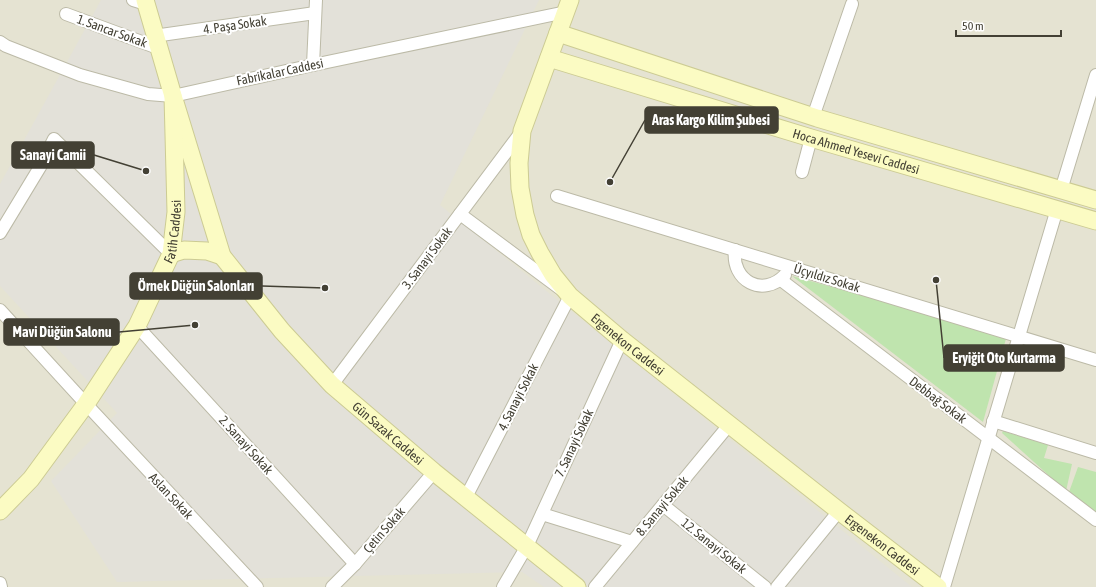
<svg xmlns="http://www.w3.org/2000/svg" width="1096" height="587" viewBox="0 0 1096 587" font-family="'Asap Condensed',sans-serif">
  <style>
    .residential { fill: #e5e3d2 }
    .industrial { fill: #e3e1d9 }
    .green { fill: #bfe4ae }
    .lines { fill: none; stroke-linecap: round; stroke-linejoin: round }
    .street-casing { stroke: #bcbaa7; stroke-width: 14 }
    .secondary-casing { stroke: #cccb93; stroke-width: 19 }
    .street { stroke: #fff; stroke-width: 12 }
    .secondary { stroke: #fbfbc3; stroke-width: 17 }
    .labels { text-anchor: middle; dominant-baseline: central; stroke-width: 4; stroke-linejoin: round; paint-order: stroke }
    .street-label { font-size: 13px; fill: #434034; stroke: #fff }
    .leader { fill: none; stroke: #434034; stroke-width: 1.5 }
    .callout-dot { fill: #434034; stroke: #fff; stroke-width: 1.5 }
    .callout { fill: #434034; stroke: #434034; stroke-width: 1.5 }
    .callout-label { font-size: 14px; text-anchor: middle; font-weight: bold; fill: #fff }
  </style>
  <rect width="100%" height="100%" fill="#f1f0e4"/>
  <!-- residential -->
  <rect class="residential" x="0" y="0" width="1096" height="587"/>
  <!-- industrial -->
  <path class="industrial" d="M101 0H539L440 205 912 587H544L522 572 117 582 51 481 117 413 0 286V184Z"/>
  <!-- green -->
  <g class="green">
    <path d="M792 276 1007 335 983 422Z"/>
    <path d="M1003 431 1048 445 1044 458 1072 464 1066 491 1002 433Z"/>
    <path d="M1078 467 1096 472V512L1069 492Z"/>
  </g>
  <g class="lines">
    <defs>
      <g id="street">
        <path d="M133 0 146 4"/>
        <path d="M66 14 158 48"/>
        <path d="M154 36 315 13"/>
        <path d="M0 42 6 46 80 75 148 94 173 96 313 65 566 12"/>
        <path d="M313 65 316 0"/>
        <path d="M813 117 852 4"/>
        <path d="M802 172 811 138"/>
        <path d="M1061 190 1096 75"/>
        <path d="M557 196 1096 360"/>
        <path d="M460 214 570 296 466 497"/>
        <path d="M0 233 40 167 54 139 171 254"/>
        <path d="M735 250C731 281 763 298 785 275"/>
        <path d="M781 280 1096 520"/>
        <path d="M0 310 86 404 257 587"/>
        <path d="M137 326 355 564"/>
        <path d="M332 385 522 131"/>
        <path d="M993 421 1096 453"/>
        <path d="M663 505 765 587"/>
        <path d="M542 514 632 542"/>
        <path d="M0 583 1 587"/>
        <path d="M332 587 355 564 434 472"/>
        <path d="M503 587 527 546 622 340"/>
        <path d="M595 587 729 425"/>
        <path d="M777 587 839 511"/>
        <path d="M944 587 1057 209"/>
      </g>
      <g id="secondary">
        <path id="s1" d="M570 0 522 131 519 163 520 188 525 215 531 235 540 253 553 275 570 296 622 340 839 511 938 587"/>
        <path d="M558 33 817 118 1096 200"/>
        <path id="s2" d="M549 58 811 138 1096 221"/>
        <path id="s3" d="M173 96 222 256 282 331 332 385 434 472 577 587"/>
        <path d="M171 254 184 250 207 251 222 256"/>
        <path id="s4" d="M0 511 31 479 86 404 137 326 171 254 176 212 173 96 145 0"/>
      </g>
    </defs>
    <!-- street casing -->
    <use href="#street" class="street-casing"/>
    <!-- secondary casing -->
    <use href="#secondary" class="secondary-casing"/>
    <!-- street -->
    <use href="#street" class="street"/>
    <!-- secondary -->
    <use href="#secondary" class="secondary"/>
  </g>
  <g class="labels">
    <!-- street labels -->
    <g class="street-label">
      <text transform="translate(235 25) rotate(-8)">4. Paşa Sokak</text>
      <text transform="translate(112 31) rotate(20)">1. Sancar Sokak</text>
      <text transform="translate(280 72) rotate(-12)">Fabrikalar Caddesi</text>
      <text stroke="none"><textPath href="#s2" startOffset="321">Hoca Ahmed Yesevi Caddesi</textPath></text>
      <text stroke="none"><textPath href="#s4" startOffset="333">Fatih Caddesi</textPath></text>
      <text transform="translate(427 258) rotate(-53)">3. Sanayi Sokak</text>
      <text transform="translate(827 278) rotate(17)">Üçyıldız Sokak</text>
      <text stroke="none"><textPath href="#s1" startOffset="393">Ergenekon Caddesi</textPath></text>
      <text transform="translate(518 397) rotate(-63)">4. Sanayi Sokak</text>
      <text transform="translate(938 400) rotate(37)">Debbağ Sokak</text>
      <text stroke="none"><textPath href="#s3" startOffset="411">Gün Sazak Caddesi</textPath></text>
      <text transform="translate(574 443) rotate(-65)">7. Sanayi Sokak</text>
      <text transform="translate(246 445) rotate(48)">2. Sanayi Sokak</text>
      <text transform="translate(171 496) rotate(47)">Aslan Sokak</text>
      <text transform="translate(662 506) rotate(-50)">8. Sanayi Sokak</text>
      <text transform="translate(384 530) rotate(-49)">Çetin Sokak</text>
      <text stroke="none"><textPath href="#s1" startOffset="717">Ergenekon Caddesi</textPath></text>
      <text transform="translate(714 546) rotate(39)">12. Sanayi Sokak</text>
    </g>
  </g>
  <!-- callouts -->
  <path class="leader" d="M610 182L645 120M146 171L94 155M325 288L262 286M195 325L119 332M936 280L944 358"/>
  <g class="callout-dot">
    <circle cx="610" cy="182" r="4"/>
    <circle cx="146" cy="171" r="4"/>
    <circle cx="325" cy="288" r="4"/>
    <circle cx="195" cy="325" r="4"/>
    <circle cx="936" cy="280" r="4"/>
  </g>
  <g class="callout">
    <rect x="645" y="107" width="133" height="26" rx="4"/>
    <rect x="12" y="142" width="82" height="26" rx="4"/>
    <rect x="130" y="273" width="132" height="26" rx="4"/>
    <rect x="4" y="319" width="115" height="26" rx="4"/>
    <rect x="944" y="345" width="120" height="26" rx="4"/>
  </g>
  <g class="callout-label">
    <text x="711" y="125">Aras Kargo Kilim Şubesi</text>
    <text x="53" y="160">Sanayi Camii</text>
    <text x="196" y="291">Örnek Düğün Salonları</text>
    <text x="62" y="337">Mavi Düğün Salonu</text>
    <text x="1004" y="363">Eryiğit Oto Kurtarma</text>
  </g>
  <!-- scale -->
  <path d="M956 30v6h105v-6" fill="none" stroke="#434034" stroke-width="2"/>
  <text x="962" y="30" font-size="12" fill="#434034" stroke="#ffffff" stroke-width="3" paint-order="stroke">50 m</text>
</svg>
